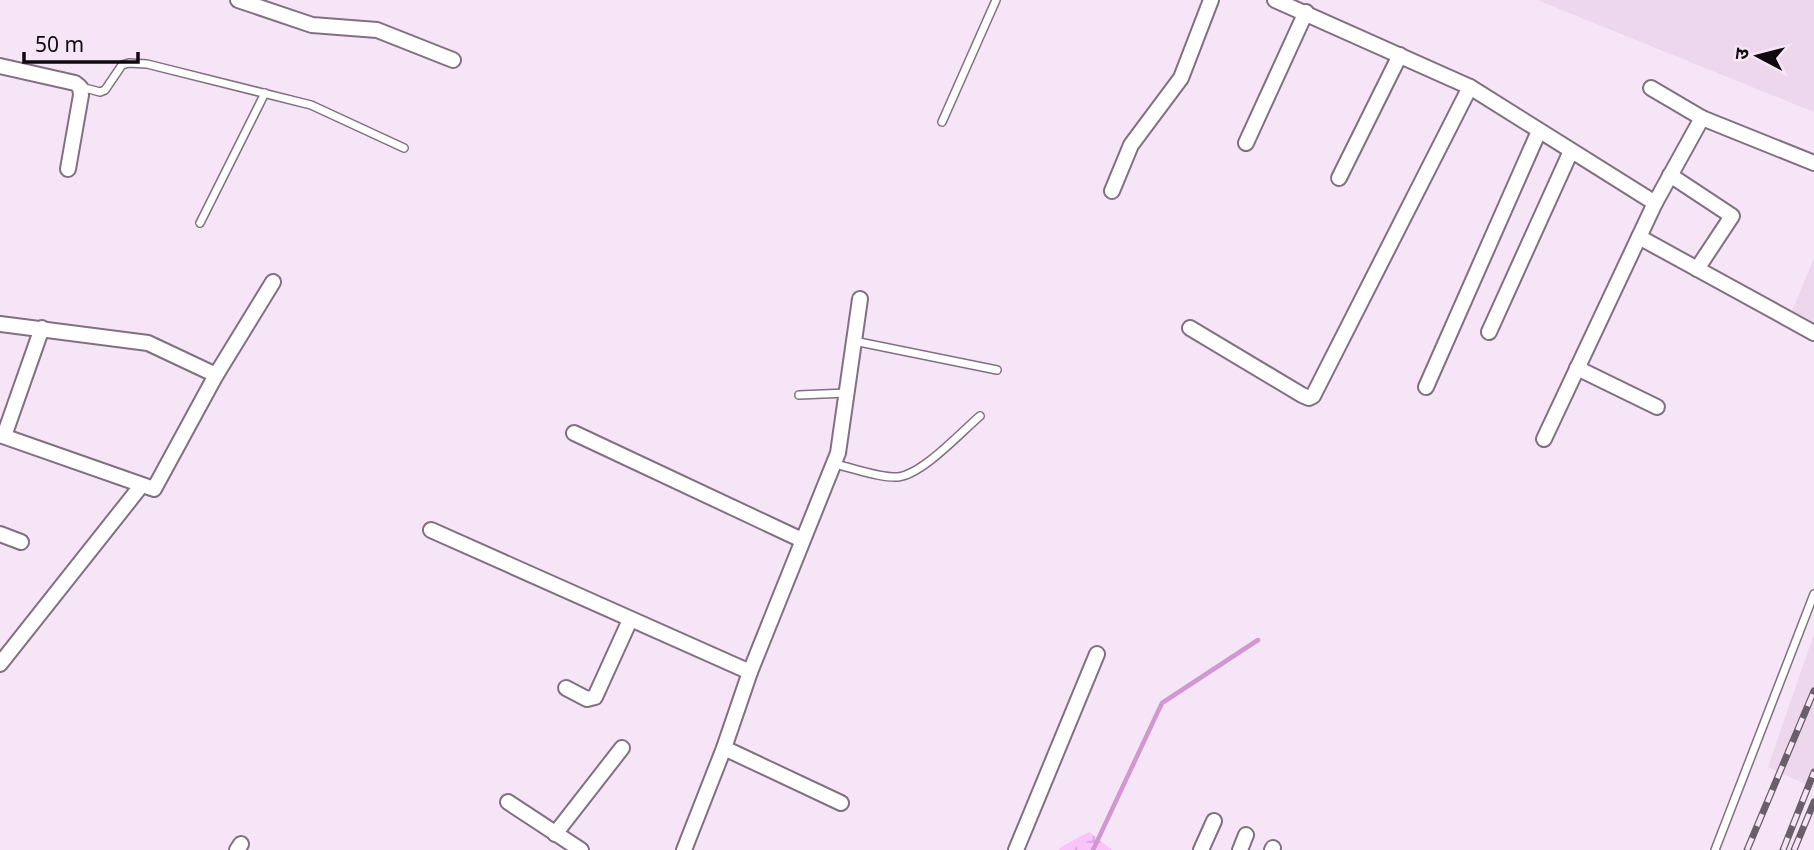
<svg xmlns="http://www.w3.org/2000/svg" width="1814" height="850" viewBox="0 0 1814 850" font-family="'Noto Sans','Noto Sans Devanagari',sans-serif">
  <style>
    .built { fill: #edd7ed }
    .wetland { fill: url(#wetland-marsh) }
    .lines { fill: none; stroke-linecap: round; stroke-linejoin: round }
    .stream { stroke: #d197d2; stroke-width: 4.5 }
    .service-casing { stroke: #807080; stroke-width: 10 }
    .minor-casing { stroke: #807080; stroke-width: 18 }
    .service { stroke: #fff; stroke-width: 7 }
    .minor { stroke: #fff; stroke-width: 14 }
    .rail-casing { stroke: #695e69; stroke-width: 7 }
    .rail { stroke: #f6e5f6; stroke-width: 4.5; stroke-dasharray: 13; stroke-linecap: butt }
  </style>
  <defs>
    <pattern id="wetland-marsh" width="20" height="14" patternUnits="userSpaceOnUse" patternTransform="scale(1.75)"><rect width="20" height="14" fill="#fac3fa"/><path d="M1 5h8M5 5V1M11 12h8M15 12V8" fill="none" stroke="#d5a6d5"/></pattern>
  </defs>
  <rect width="100%" height="100%" fill="#f6e5f6"/>
  <!-- built -->
  <g class="built">
    <path d="M1537 0H1814V112Z"/>
    <path d="M1814 258V322L1792 311Z"/>
    <path d="M1814 634V788L1768 767Z"/>
  </g>
  <!-- wetland -->
  <path class="wetland" d="M1089 832 1112 850H1059L1061 847Z"/>
  <g class="lines">
    <!-- stream -->
    <path class="stream" d="M1093 850 1162 703 1258 640"/>
    <defs>
      <g id="service">
        <path d="M81 87 100 92 105 90 122 65 129 63 147 64 311 105 404 148"/>
        <path d="M942 122 996 0"/>
        <path d="M200 223 265 93"/>
        <path d="M854 341 997 370"/>
        <path d="M799 395 847 393"/>
        <path d="M834 464C854 468 879 478 898 477 923 474 961 432 980 416"/>
        <path d="M1715 850 1814 594"/>
      </g>
      <g id="minor">
        <path d="M238 0 312 25 377 30 453 60"/>
        <path d="M1275 0 1470 87 1655 203 1544 439"/>
        <path d="M0 66 75 83 80 87 81 95 68 169"/>
        <path d="M1651 88 1702 118"/>
        <path d="M1246 143 1306 12"/>
        <path d="M1670 175 1732 216 1697 269"/>
        <path d="M1339 178 1400 55"/>
        <path d="M1112 191 1131 145 1181 78 1211 0"/>
        <path d="M1655 203 1702 118 1814 163"/>
        <path d="M1639 237 1814 333"/>
        <path d="M0 324 148 343 216 375"/>
        <path d="M1190 328 1302 395 1309 398 1313 396 1470 87"/>
        <path d="M1489 332 1571 151"/>
        <path d="M1577 368 1657 407"/>
        <path d="M1426 387 1539 131"/>
        <path d="M574 433 802 540"/>
        <path d="M0 435 154 489 216 375 273 282"/>
        <path d="M4 436 42 328"/>
        <path d="M431 530 750 672"/>
        <path d="M0 534 21 542"/>
        <path d="M0 664 141 486"/>
        <path d="M566 688 587 699 595 697 630 620"/>
        <path d="M724 748 841 803"/>
        <path d="M508 802 581 850"/>
        <path d="M555 834 622 748"/>
        <path d="M237 850 241 844"/>
        <path d="M684 850 724 748 750 672 838 453 860 299"/>
        <path d="M1016 850 1097 654"/>
        <path d="M1201 850 1214 821"/>
        <path d="M1240 850 1246 835"/>
        <path d="M1272 850 1273 848"/>
      </g>
    </defs>
    <!-- service casing -->
    <use href="#service" class="service-casing"/>
    <!-- minor casing -->
    <use href="#minor" class="minor-casing"/>
    <!-- service -->
    <use href="#service" class="service"/>
    <!-- minor -->
    <use href="#minor" class="minor"/>
    <defs>
      <g id="rail">
        <path d="M1747 850 1814 691"/>
        <path d="M1783 850 1814 772"/>
        <path d="M1794 850 1814 802"/>
      </g>
    </defs>
    <!-- rail casing -->
    <use href="#rail" class="rail-casing"/>
    <!-- rail -->
    <use href="#rail" class="rail"/>
  </g>
  <!-- north arrow -->
  <g transform="translate(1758 56) rotate(277)" stroke="#f6e5f6" stroke-width="5" paint-order="stroke">
  <path d="M0-5L12 26L0 18L-12 26Z" fill="#100a10"/>
  <text y="-10" font-size="19" font-weight="bold" text-anchor="middle" fill="#100a10">उ</text>
  </g>
  <!-- scale -->
  <path d="M24 52v10h114v-10" fill="none" stroke="#100a10" stroke-width="3.5"/>
  <text x="35" y="52" font-size="21" fill="#100a10" stroke="#f6e5f6" stroke-width="5" paint-order="stroke">50 m</text>
</svg>
